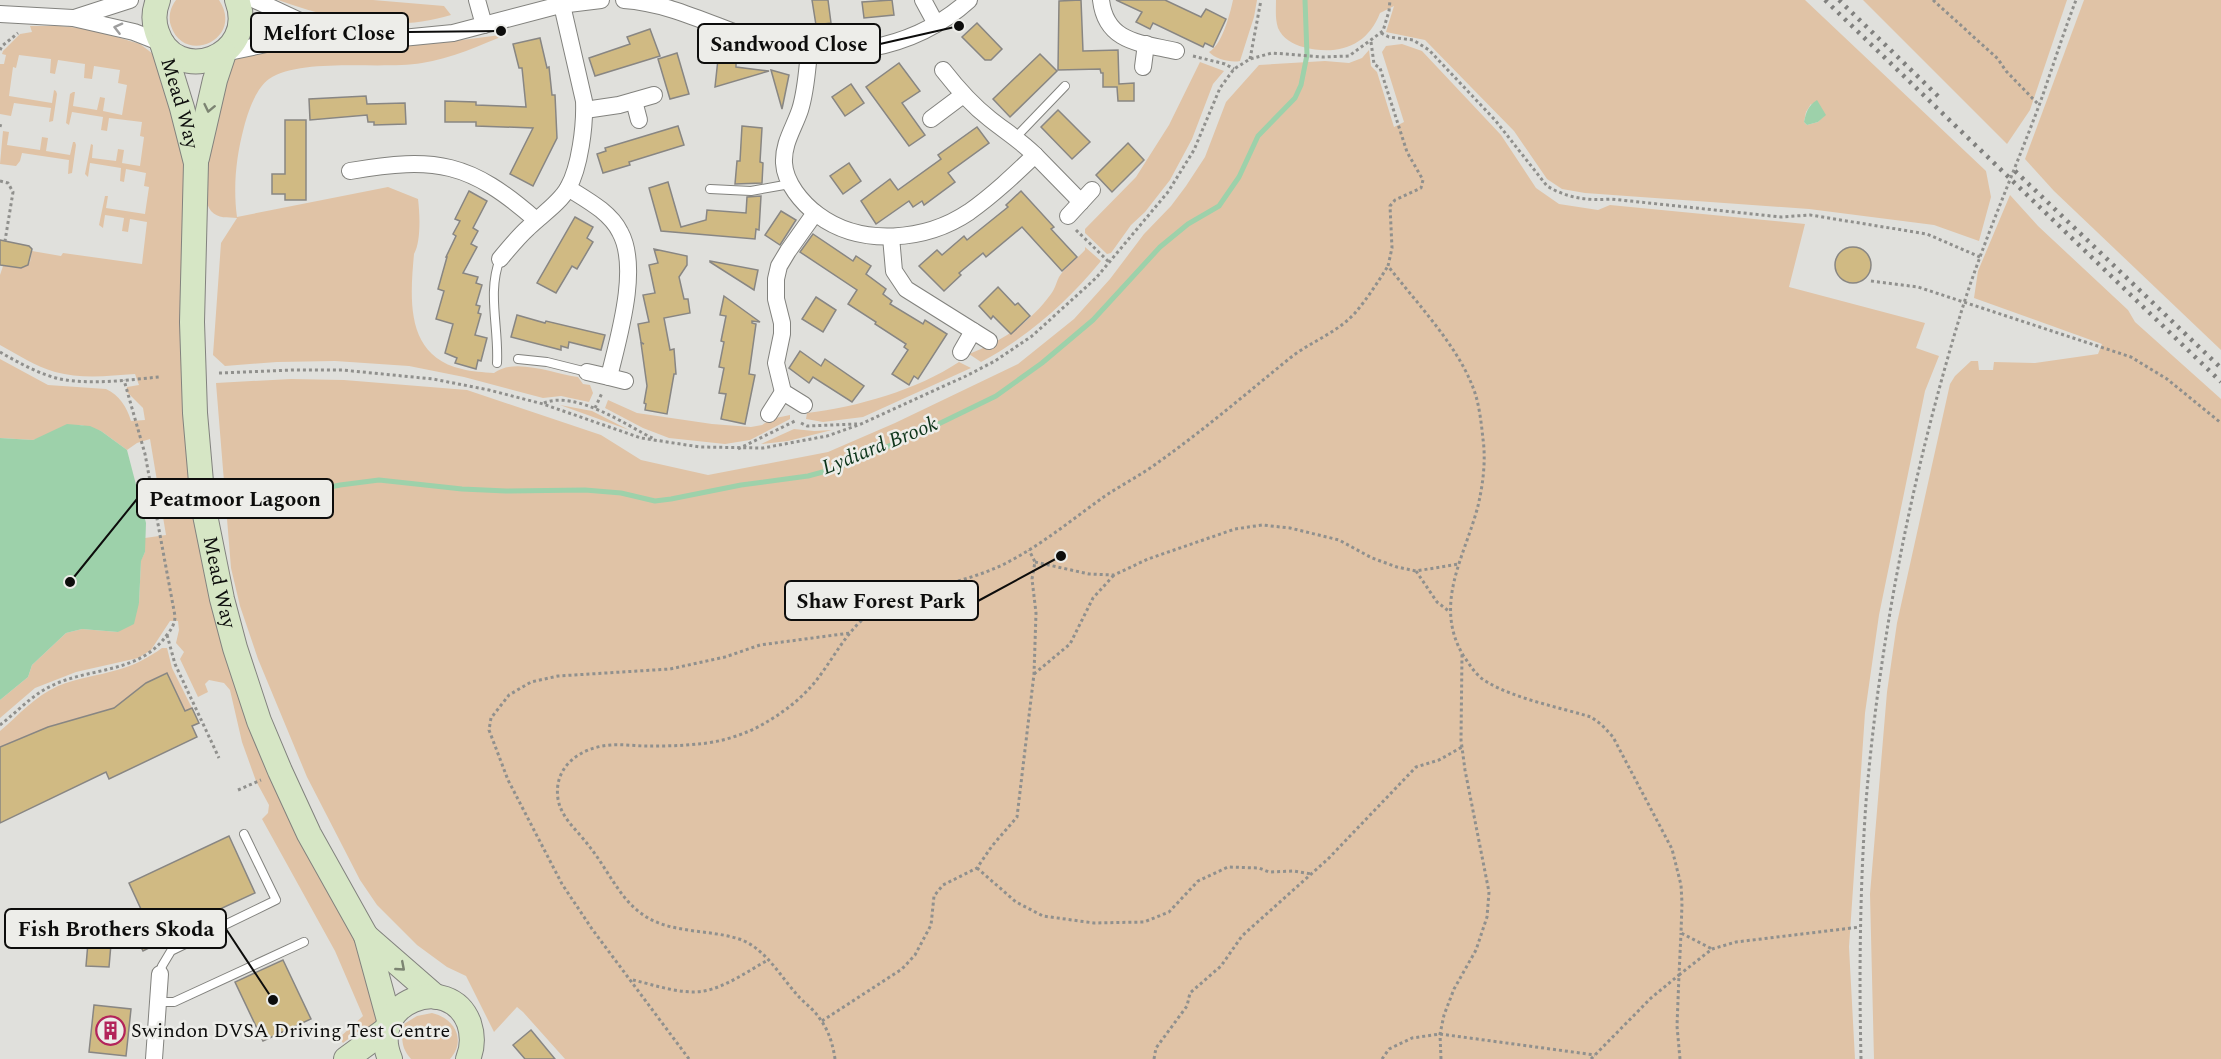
<svg xmlns="http://www.w3.org/2000/svg" width="2221" height="1059" viewBox="0 0 2221 1059" font-family="Spectral,serif">
  <style>
    .green { fill: #e0c3a6; fill-rule: evenodd }
    .water { fill: #9dd1aa }
    .lines { fill: none; stroke-linecap: round; stroke-linejoin: round }
    .stream { stroke: #9dd1aa; stroke-width: 5 }
    .building { fill: #d0ba83; stroke: #888683; stroke-width: 1.5 }
    .service-casing { stroke: #82827e; stroke-width: 10 }
    .minor-casing { stroke: #82827e; stroke-width: 18 }
    .secondary-casing { stroke: #82827e; stroke-width: 26 }
    .path { stroke: #90908d; stroke-width: 3; stroke-dasharray: 3 3; stroke-linecap: butt }
    .service { stroke: #fff; stroke-width: 8 }
    .minor { stroke: #fff; stroke-width: 16 }
    .secondary { stroke: #d6e6c5; stroke-width: 24 }
    .rail { stroke: #80807e; stroke-width: 4.5; stroke-dasharray: 3 6; stroke-linecap: butt }
    .oneway { stroke: #9e9e9e }
    .oneway2 { stroke: #7c8472 }
    .labels { text-anchor: middle; dominant-baseline: central; stroke-width: 5; stroke-linejoin: round; paint-order: stroke }
    .street-label { font-size: 20px; fill: #0d0d0c; stroke: #edede9 }
    .poi-label { font-size: 20px; fill: #0d0d0c; stroke: #edede9; text-anchor: start }
    .water-label { font-size: 21px; font-style: italic; fill: #0d351b; stroke: #edede9 }
    .leader { fill: none; stroke: #0d0d0c; stroke-width: 2 }
    .callout-dot { fill: #0d0d0c; stroke: #edede9; stroke-width: 2 }
    .callout { fill: #edede9; stroke: #0d0d0c; stroke-width: 2 }
    .callout-label { font-size: 21px; text-anchor: middle; font-weight: bold; fill: #0d0d0c }
  </style>
  <rect width="100%" height="100%" fill="#e0e0dc"/>
  <!-- green -->
  <g class="green">
    <path d="M176 0H219C245 39 184 66 171 26 168 17 170 8 176 0Z"/>
    <path d="M278 0H373L444 6 451 15C393 33 333 20 278 0Z"/>
    <path d="M1233 0H1257L1254 17 1240 61C1231 63 1215 59 1209 52 1222 45 1230 14 1233 0Z"/>
    <path d="M1276 0H1805L1986 171 1991 197 1979 241 1934 225 1809 209 1585 193 1562 189 1547 179 1514 131 1425 40 1386 32 1394 6 1380 13C1367 47 1337 56 1303 47 1294 45 1282 38 1278 28 1275 19 1276 10 1276 0ZM1811 104 1825 115 1818 122 1807 125 1804 122 1806 112Z"/>
    <path d="M1863 0H2067L2030 110 2007 144Z"/>
    <path d="M2084 0H2221V350L2054 191 2025 159Z"/>
    <path d="M30 26H60L90 29 140 44 157 57 184 151 190 482 201 554 219 629 361 952 378 1017 375 1023 367 1032 363 1028 343 1043 339 1038 363 1016 335 951 262 819 268 813 269 805 256 781 242 742 230 690 224 683 209 680 205 684 208 692 198 697 180 659 184 652 176 643 179 630 178 621H170L151 650 138 658 76 672 35 688 0 718V700L28 677 32 665 66 633 82 629 118 632 139 603 141 560 145 552V538L166 535 150 439 137 443 127 450 101 431 81 425 33 440 0 438V359L48 385 106 389C119 395 127 407 131 421L145 420 143 408 126 391 127 387 139 385 135 374C108 376 81 379 55 372 35 366 18 355 0 345V275L3 266 25 267 30 262 32 251 61 256 63 253 142 264 147 222 130 219 128 232 122 231 124 218 105 215 103 228 99 225 105 196H108L106 208 145 214 149 187 144 186 146 173 126 169 124 182 120 181 121 168 90 163 88 177 85 174 91 144 93 145 92 158 116 161 118 149 124 150 122 163 140 166 144 137 140 136 142 122 109 118 107 131 101 130 103 117 72 112 69 125 66 123 70 94 73 92H75L73 106 97 110 100 97 105 98 103 111 122 115 127 85 118 83 120 70 94 66 92 79 84 78 85 64 58 60 55 74 50 73 51 59 19 55 16 68 13 67 9 96 52 103 54 90 56 91 57 94 53 121 49 122 51 108 14 103 11 116 0 114V64H4L6 55 2 54 3 51 20 34 32 32Z"/>
    <path d="M508 34C481 45 450 59 422 63 380 70 302 57 269 79 256 88 248 112 244 127 236 157 233 187 237 217L388 187 418 199C420 214 421 242 414 254 410 299 405 356 462 369 472 372 483 372 494 373 515 357 554 374 578 377L583 384 590 385 593 393 589 402 561 396 543 398 464 377 409 366 335 361 277 362 225 366 213 355 221 243 237 218C228 217 218 219 211 211 190 182 222 94 232 61L238 57 291 44 439 43Z"/>
    <path d="M1402 44 1422 51 1501 135 1536 188 1559 204 1598 210 1610 205 1805 224 1789 287 1925 323 1916 348 1939 356 1925 391 1879 615 1865 713 1849 947 1855 1059H565L523 1012 517 1007 494 1032 466 976 447 967 417 945 377 905 360 880 307 777 258 659 240 606 231 568 216 383 291 379 344 380 467 390 601 435 641 460 708 475 828 452 895 423 1018 364 1074 319 1110 279 1144 234 1171 206 1186 186 1205 157 1226 102 1259 65 1325 61 1349 63 1362 58 1369 50 1371 66 1377 72 1394 127 1404 122 1382 52 1386 46Z"/>
    <path d="M1200 62 1224 71 1213 84 1192 139 1170 180 1145 212 1131 225 1111 253 1107 254 1085 233V229L1136 177 1169 125Z"/>
    <path d="M3 131 9 132 7 145 40 150 42 137 48 138 46 151 70 155 73 142H75L76 145 72 173 68 174 69 160 22 153 20 161 16 166 0 164Z"/>
    <path d="M2010 195 2038 226 2128 310 2135 322 2221 399V1059H1874L1870 894 1887 692 1897 623 1950 384 1955 376 1971 361H1978L1979 370H1993L1994 362 2035 363 2098 354 2102 344 1974 298 1978 271Z"/>
    <path d="M1085 247 1101 261C1067 302 1028 337 981 362L969 354C1002 341 1030 323 1051 294 1055 289 1056 283 1059 277 1065 267 1077 259 1085 250Z"/>
    <path d="M959 362 971 368 863 417 823 422 806 419 807 413C857 407 917 390 959 362Z"/>
    <path d="M608 400 637 413 712 424 751 427 762 425 771 419 790 415V419L750 440 725 444 669 438 643 428 605 408Z"/>
    <path d="M560 405 592 411 629 430Z"/>
    <path d="M794 429 814 431 832 430 788 441 761 444Z"/>
    <path d="M162 648H167L172 668 192 708 185 711 166 673 146 683 114 708 48 727 0 747V731C19 715 35 696 58 686 77 678 97 676 117 670 133 666 148 658 162 648Z"/>
    <path d="M432 1013C454 1018 467 1040 450 1059H411C401 1048 401 1038 404 1024L417 1016Z"/>
  </g>
  <!-- water -->
  <g class="water">
    <path d="M1817 100 1826 115 1818 122 1807 125 1804 122C1806 112 1808 106 1817 100Z"/>
    <path d="M67 424 90 426 101 431 127 450 146 523 145 552 141 561 139 603 134 624 118 632 82 629 66 633 32 665 28 677 0 700V438L33 440Z"/>
  </g>
  <g class="lines">
    <!-- stream -->
    <path class="stream" d="M238 506 340 485 379 480 462 489 506 491 585 490 621 493 655 501 671 499 741 485 808 476 834 469 922 432 996 396 1042 363 1093 320 1160 247 1188 224 1219 206 1239 177 1258 136 1295 98 1301 85 1307 55 1305 0"/>
  </g>
  <!-- building -->
  <g class="building">
    <path d="M812 0H828L831 23 816 25Z"/>
    <path d="M892 0 894 15 864 18 862 2Z"/>
    <path d="M1081 0 1083 51 1118 50 1119 84 1134 83V101H1118L1117 87H1103V73H1101L1100 69 1058 70 1059 1Z"/>
    <path d="M1116 0H1165L1201 17 1206 9 1226 19 1213 47 1205 43 1203 47 1153 23 1150 29 1136 22 1142 12Z"/>
    <path d="M977 23 1002 49 991 60H985L962 37Z"/>
    <path d="M650 29 660 56 595 76 589 58 630 44 627 37Z"/>
    <path d="M540 38 547 68 549 67 552 95H555L557 138 533 186 510 174 533 128 476 126V122H445V101L476 102V105L526 107 522 68H519L513 44Z"/>
    <path d="M677 53 689 94 670 99 658 59Z"/>
    <path d="M1040 54 1057 71 1010 117 993 99Z"/>
    <path d="M718 59 736 62V67L769 71 715 87Z"/>
    <path d="M899 63 920 91 902 103 925 135 909 146 866 87Z"/>
    <path d="M771 70 789 75 782 109Z"/>
    <path d="M851 84 864 103 845 116 832 97Z"/>
    <path d="M366 96 367 104 405 103 406 124 374 125V122H368L367 115 310 120 309 99Z"/>
    <path d="M1058 110 1090 142 1072 159 1041 127Z"/>
    <path d="M285 120H306V200H285V194H272V174H285Z"/>
    <path d="M678 126 684 145 629 162 630 165 603 173 597 154 606 151 605 148Z"/>
    <path d="M742 126 762 128 760 162 763 163 762 183 735 184 737 161H740Z"/>
    <path d="M977 127 989 143 948 173 955 182 924 205 922 201 913 207 909 201 876 224 861 201 890 179 898 190 941 159 938 155Z"/>
    <path d="M1128 143 1144 160 1112 192 1096 175Z"/>
    <path d="M849 163 861 181 843 194 830 176Z"/>
    <path d="M668 182 681 227 706 220 707 210 746 213 747 197 761 196 759 230 756 229 755 239 661 231 649 188Z"/>
    <path d="M469 191 487 201 473 228 478 231 471 244 477 247 463 273 478 277 476 283 482 285 476 305 480 306 478 313 481 314 475 335 487 338 481 361 478 360 476 369 455 363 457 358 445 353 453 324 436 319 444 291 438 289 447 257H446L456 236 453 234 460 221 455 219Z"/>
    <path d="M1021 191 1054 227 1051 229 1077 257 1062 271 1022 227 986 257 983 253 959 273 961 275 944 291 919 266 937 250 942 255 964 236 967 240 1008 207 1006 205Z"/>
    <path d="M781 211 796 220 780 245 765 235Z"/>
    <path d="M575 217 593 227 587 238 593 242 577 269 572 266 556 293 537 283Z"/>
    <path d="M813 234 853 261 856 256 871 266 866 274 886 289 883 294 892 301 890 304 923 324 925 320 947 334 918 379 914 376 909 385 892 374 908 350 904 347 906 344 875 324 876 322 848 304 857 290 800 252Z"/>
    <path d="M0 240 29 246 32 249 28 265 21 268 0 265Z"/>
    <circle cx="1853" cy="265" r="18"/>
    <path d="M654 249 687 256V265L679 277 684 299H688L690 313 664 318 670 350 674 349 676 374H674L667 414 645 410 646 404 644 403 647 386 641 343 644 344 641 342 638 324 649 322 643 295 655 293 649 265 658 263Z"/>
    <path d="M710 261 758 270 754 290 710 262Z"/>
    <path d="M998 287 1015 305 1018 303 1030 316 1011 334 993 316 991 319 979 306Z"/>
    <path d="M724 296 760 322 752 321V323L756 324 749 374 755 375 745 424 721 419 726 394 719 393 724 368 719 367 724 342 721 341 726 316 720 315Z"/>
    <path d="M816 297 836 310 823 332 802 319Z"/>
    <path d="M517 315 545 323 546 321 605 335 601 350 569 342 568 348 561 346V350L511 337Z"/>
    <path d="M800 351 821 366 825 359 864 386 852 402 813 377 809 383 789 368Z"/>
    <path d="M167 673 185 711 192 708 199 723 192 726 197 737 109 779 106 772 0 823V747L48 727 114 708 146 683Z"/>
    <path d="M229 836 255 893 192 922 189 916 152 933 129 883Z"/>
    <path d="M90 919 113 921 109 967 86 966Z"/>
    <path d="M129 922 147 923 157 944 143 951Z"/>
    <path d="M283 960 311 1019 263 1041 235 982Z"/>
    <path d="M94 1005 131 1009 126 1056 89 1052Z"/>
    <path d="M531 1030 555 1059H525L513 1045Z"/>
  </g>
  <g class="lines">
    <defs>
      <g id="service">
        <path d="M1016 137 1065 86"/>
        <path d="M710 189 751 191 790 184"/>
        <path d="M518 359 547 362 587 372"/>
        <path d="M497 363C499 328 487 292 500 259"/>
        <path d="M160 974 162 966 171 951 276 900 244 834"/>
        <path d="M158 1002H174L304 942"/>
      </g>
      <g id="minor">
        <path d="M255 0 317 29 402 38 453 33 560 5 601 0"/>
        <path d="M477 0 484 25"/>
        <path d="M624 0C671 3 715 27 759 41 830 64 913 51 969 0"/>
        <path d="M923 0 936 24"/>
        <path d="M1101 0C1106 43 1141 43 1176 51"/>
        <path d="M0 14 73 18 134 32 162 43"/>
        <path d="M74 18 130 0"/>
        <path d="M809 52C807 71 806 91 800 110 794 128 783 143 784 163 785 183 802 203 818 215 861 247 926 241 969 212 993 195 1014 175 1035 155L1081 202"/>
        <path d="M224 53 290 39 317 29"/>
        <path d="M1143 67 1146 44"/>
        <path d="M943 70C957 88 972 105 990 119 1005 131 1021 141 1035 155"/>
        <path d="M634 101 639 120"/>
        <path d="M585 110 619 105 654 95"/>
        <path d="M931 119 963 95"/>
        <path d="M350 171C436 156 470 162 536 220"/>
        <path d="M568 188C587 200 610 212 620 232 640 268 618 339 609 377L625 381"/>
        <path d="M1068 216 1092 190"/>
        <path d="M891 237 894 271 906 289 989 341"/>
        <path d="M500 259C509 248 518 237 528 228 541 215 559 204 568 188 580 167 585 125 584 101L562 5"/>
        <path d="M961 352 973 331"/>
        <path d="M587 372 609 377"/>
        <path d="M804 405 783 392 776 363 782 334V323L776 299V279L779 266 788 251 815 213"/>
        <path d="M769 414 783 392"/>
        <path d="M154 1059 160 974"/>
      </g>
      <g id="secondary">
        <path d="M158 0C154 10 153 21 157 32 175 87 259 58 237 0"/>
        <path id="s1" d="M162 43 182 108 196 163 192 322 195 413 203 505 222 599 235 648 259 721 280 771 309 834 366 936 389 1020"/>
        <path d="M197 158 215 80 224 53"/>
        <path d="M366 936 436 997"/>
        <path d="M346 1059 387 1029"/>
        <path d="M390 1059C366 1002 449 971 469 1023 473 1035 473 1047 468 1059"/>
      </g>
    </defs>
    <!-- service casing -->
    <use href="#service" class="service-casing"/>
    <!-- minor casing -->
    <use href="#minor" class="minor-casing"/>
    <!-- secondary casing -->
    <use href="#secondary" class="secondary-casing"/>
    <!-- path -->
    <g class="path">
      <path d="M1933 0 1998 59 2006 71 2039 105"/>
      <path d="M1381 33 1389 37 1413 40 1429 50 1495 120 1547 186C1567 198 1588 201 1611 199L1781 217 1810 215 1927 234 1980 257"/>
      <path d="M1371 42 1374 64 1380 68 1407 152 1423 180 1421 188 1395 200 1390 206 1392 248 1388 266C1415 301 1456 344 1472 385 1479 401 1481 421 1483 439 1486 461 1483 484 1478 506 1465 556 1433 604 1463 655 1470 665 1476 676 1487 682 1516 699 1558 707 1591 717L1602 725 1613 737 1672 849 1681 885 1682 903 1681 933 1712 949"/>
      <path d="M0 50 2 46 18 33"/>
      <path d="M1193 56 1225 64 1234 69"/>
      <path d="M1250 59 1261 0"/>
      <path d="M0 127 1 123"/>
      <path d="M0 181 8 183 13 192 5 241"/>
      <path d="M1076 230 1109 262"/>
      <path d="M1871 281 1918 287 2131 357 2167 379 2221 423"/>
      <path d="M0 352C19 363 39 374 60 379 92 385 127 380 159 377"/>
      <path d="M219 373 294 370H342L433 379 489 390 543 404 641 438 700 447 763 448 827 436 861 424 966 376 995 361 1032 336 1096 278 1168 192 1194 150 1220 88 1234 69 1250 59 1272 53 1323 57 1349 56 1383 31 1389 11 1390 0"/>
      <path d="M544 403C576 390 626 425 654 439"/>
      <path d="M595 408 602 393"/>
      <path d="M801 423 807 426 857 424"/>
      <path d="M738 449 797 420"/>
      <path d="M1035 562 1089 574 1114 575 1148 559 1235 529 1262 525 1290 528 1339 540 1372 558 1397 567 1416 571 1459 564"/>
      <path d="M1416 571 1437 602 1450 612"/>
      <path d="M167 635 175 664 219 758"/>
      <path d="M1034 674 1070 644 1093 598 1114 575"/>
      <path d="M0 725C17 712 32 695 51 686 89 667 139 674 166 636 171 630 175 624 175 616L145 454 124 380"/>
      <path d="M238 790 261 780"/>
      <path d="M977 868 1016 902 1043 916 1094 923 1144 922 1169 912 1198 881 1228 867 1259 868 1269 872 1294 871 1312 874"/>
      <path d="M633 980C655 985 682 995 704 991 726 987 748 971 768 960"/>
      <path d="M822 1021 902 969 915 955 931 925 934 896 943 885 977 868 992 846 1017 817 1034 674 1036 613 1032 579 1035 562 1029 550"/>
      <path d="M689 1059 592 929 562 884 508 780 489 730 491 718 509 695 531 682 558 676 670 669 725 657 760 645 850 633"/>
      <path d="M835 1059C833 1045 829 1031 820 1019 815 1011 807 1005 800 998 781 978 766 948 739 939 709 929 669 934 642 914 619 898 607 868 589 846 578 831 561 818 558 799 553 766 581 747 611 745 622 744 635 746 647 746 663 746 680 746 697 744 719 743 747 734 765 723 784 712 802 698 815 682 836 656 850 622 881 607 922 586 970 583 1010 561 1044 543 1074 518 1105 496 1123 484 1143 474 1160 461 1205 429 1247 393 1290 358 1310 342 1337 333 1355 313 1367 299 1378 282 1388 266"/>
      <path d="M1154 1059 1156 1048 1187 1006 1190 993 1221 966 1242 936 1328 859 1416 767 1439 760 1462 747"/>
      <path d="M1382 1059 1389 1049 1412 1038 1440 1034 1595 1055"/>
      <path d="M1441 1059 1440 1034 1444 1015 1454 989 1476 950 1487 917 1489 892 1465 770 1461 740 1462 654"/>
      <path d="M1591 1059 1651 998 1679 975 1681 933"/>
      <path d="M1680 1059 1677 1026 1679 975 1712 949 1736 942 1860 927"/>
      <path d="M1861 1059C1859 973 1860 887 1866 802 1880 633 1914 465 1964 303 1986 235 2015 170 2040 103 2052 69 2063 34 2076 0"/>
    </g>
    <!-- service -->
    <use href="#service" class="service"/>
    <!-- minor -->
    <use href="#minor" class="minor"/>
    <!-- secondary -->
    <use href="#secondary" class="secondary"/>
    <!-- rail -->
    <g class="rail">
      <path d="M1825 0 2221 382"/>
      <path d="M1839 0 1940 98"/>
      <path d="M2015 171 2221 368"/>
    </g>
  </g>
  <!-- one-way arrows -->
  <defs><path id="oneway-chevron" d="M-2-3.5L2.5 0L-2 3.5" fill="none" stroke-width="1.6" stroke-linecap="round" stroke-linejoin="round" transform="scale(1.5)"/></defs>
  <use class="oneway" href="#oneway-chevron" transform="translate(118 28) rotate(-166)"/>
  <g class="oneway2">
    <use href="#oneway-chevron" transform="translate(209 108) rotate(102)"/>
    <use href="#oneway-chevron" transform="translate(401 967) rotate(41)"/>
  </g>
  <!-- icons -->
  <defs>
    <symbol id="building-ring" viewBox="-11 -11 22 22"><circle r="9.5" fill="#edede9" stroke="#b3245a" stroke-width="1.5"/><path d="M-4-6H4V6H1V3H-1V6H-4ZM-2.5-4.3h1.7v1.8h-1.7ZM.8-4.3h1.7v1.8H.8ZM-2.5-1h1.7V.8h-1.7ZM.8-1h1.7V.8H.8Z" fill="#b3245a"/></symbol>
  </defs>
  <g fill-rule="evenodd">
    <use href="#building-ring" x="94" y="1014" width="33" height="33"/>
  </g>
  <g class="labels">
    <!-- street labels -->
    <g class="street-label">
      <text stroke="none"><textPath href="#s1" startOffset="63">Mead Way</textPath></text>
      <text stroke="none"><textPath href="#s1" startOffset="546">Mead Way</textPath></text>
    </g>
    <!-- poi labels -->
    <g class="poi-label">
      <text x="131" y="1031">Swindon DVSA Driving Test Centre</text>
    </g>
    <!-- water labels -->
    <g class="water-label">
      <text transform="translate(880 446) rotate(-22)">Lydiard Brook</text>
    </g>
  </g>
  <!-- callouts -->
  <path class="leader" d="M501 31L408 32M959 26L880 44M70 582L137 499M1061 556L978 601M273 1000L226 929"/>
  <g class="callout-dot">
    <circle cx="501" cy="31" r="6"/>
    <circle cx="959" cy="26" r="6"/>
    <circle cx="70" cy="582" r="6"/>
    <circle cx="1061" cy="556" r="6"/>
    <circle cx="273" cy="1000" r="6"/>
  </g>
  <g class="callout">
    <rect x="251" y="13" width="157" height="39" rx="6"/>
    <rect x="698" y="24" width="182" height="39" rx="6"/>
    <rect x="137" y="479" width="196" height="39" rx="6"/>
    <rect x="785" y="581" width="193" height="39" rx="6"/>
    <rect x="5" y="909" width="221" height="39" rx="6"/>
  </g>
  <g class="callout-label">
    <text x="329" y="40">Melfort Close</text>
    <text x="789" y="51">Sandwood Close</text>
    <text x="235" y="506">Peatmoor Lagoon</text>
    <text x="881" y="608">Shaw Forest Park</text>
    <text x="116" y="936">Fish Brothers Skoda</text>
  </g>
</svg>
